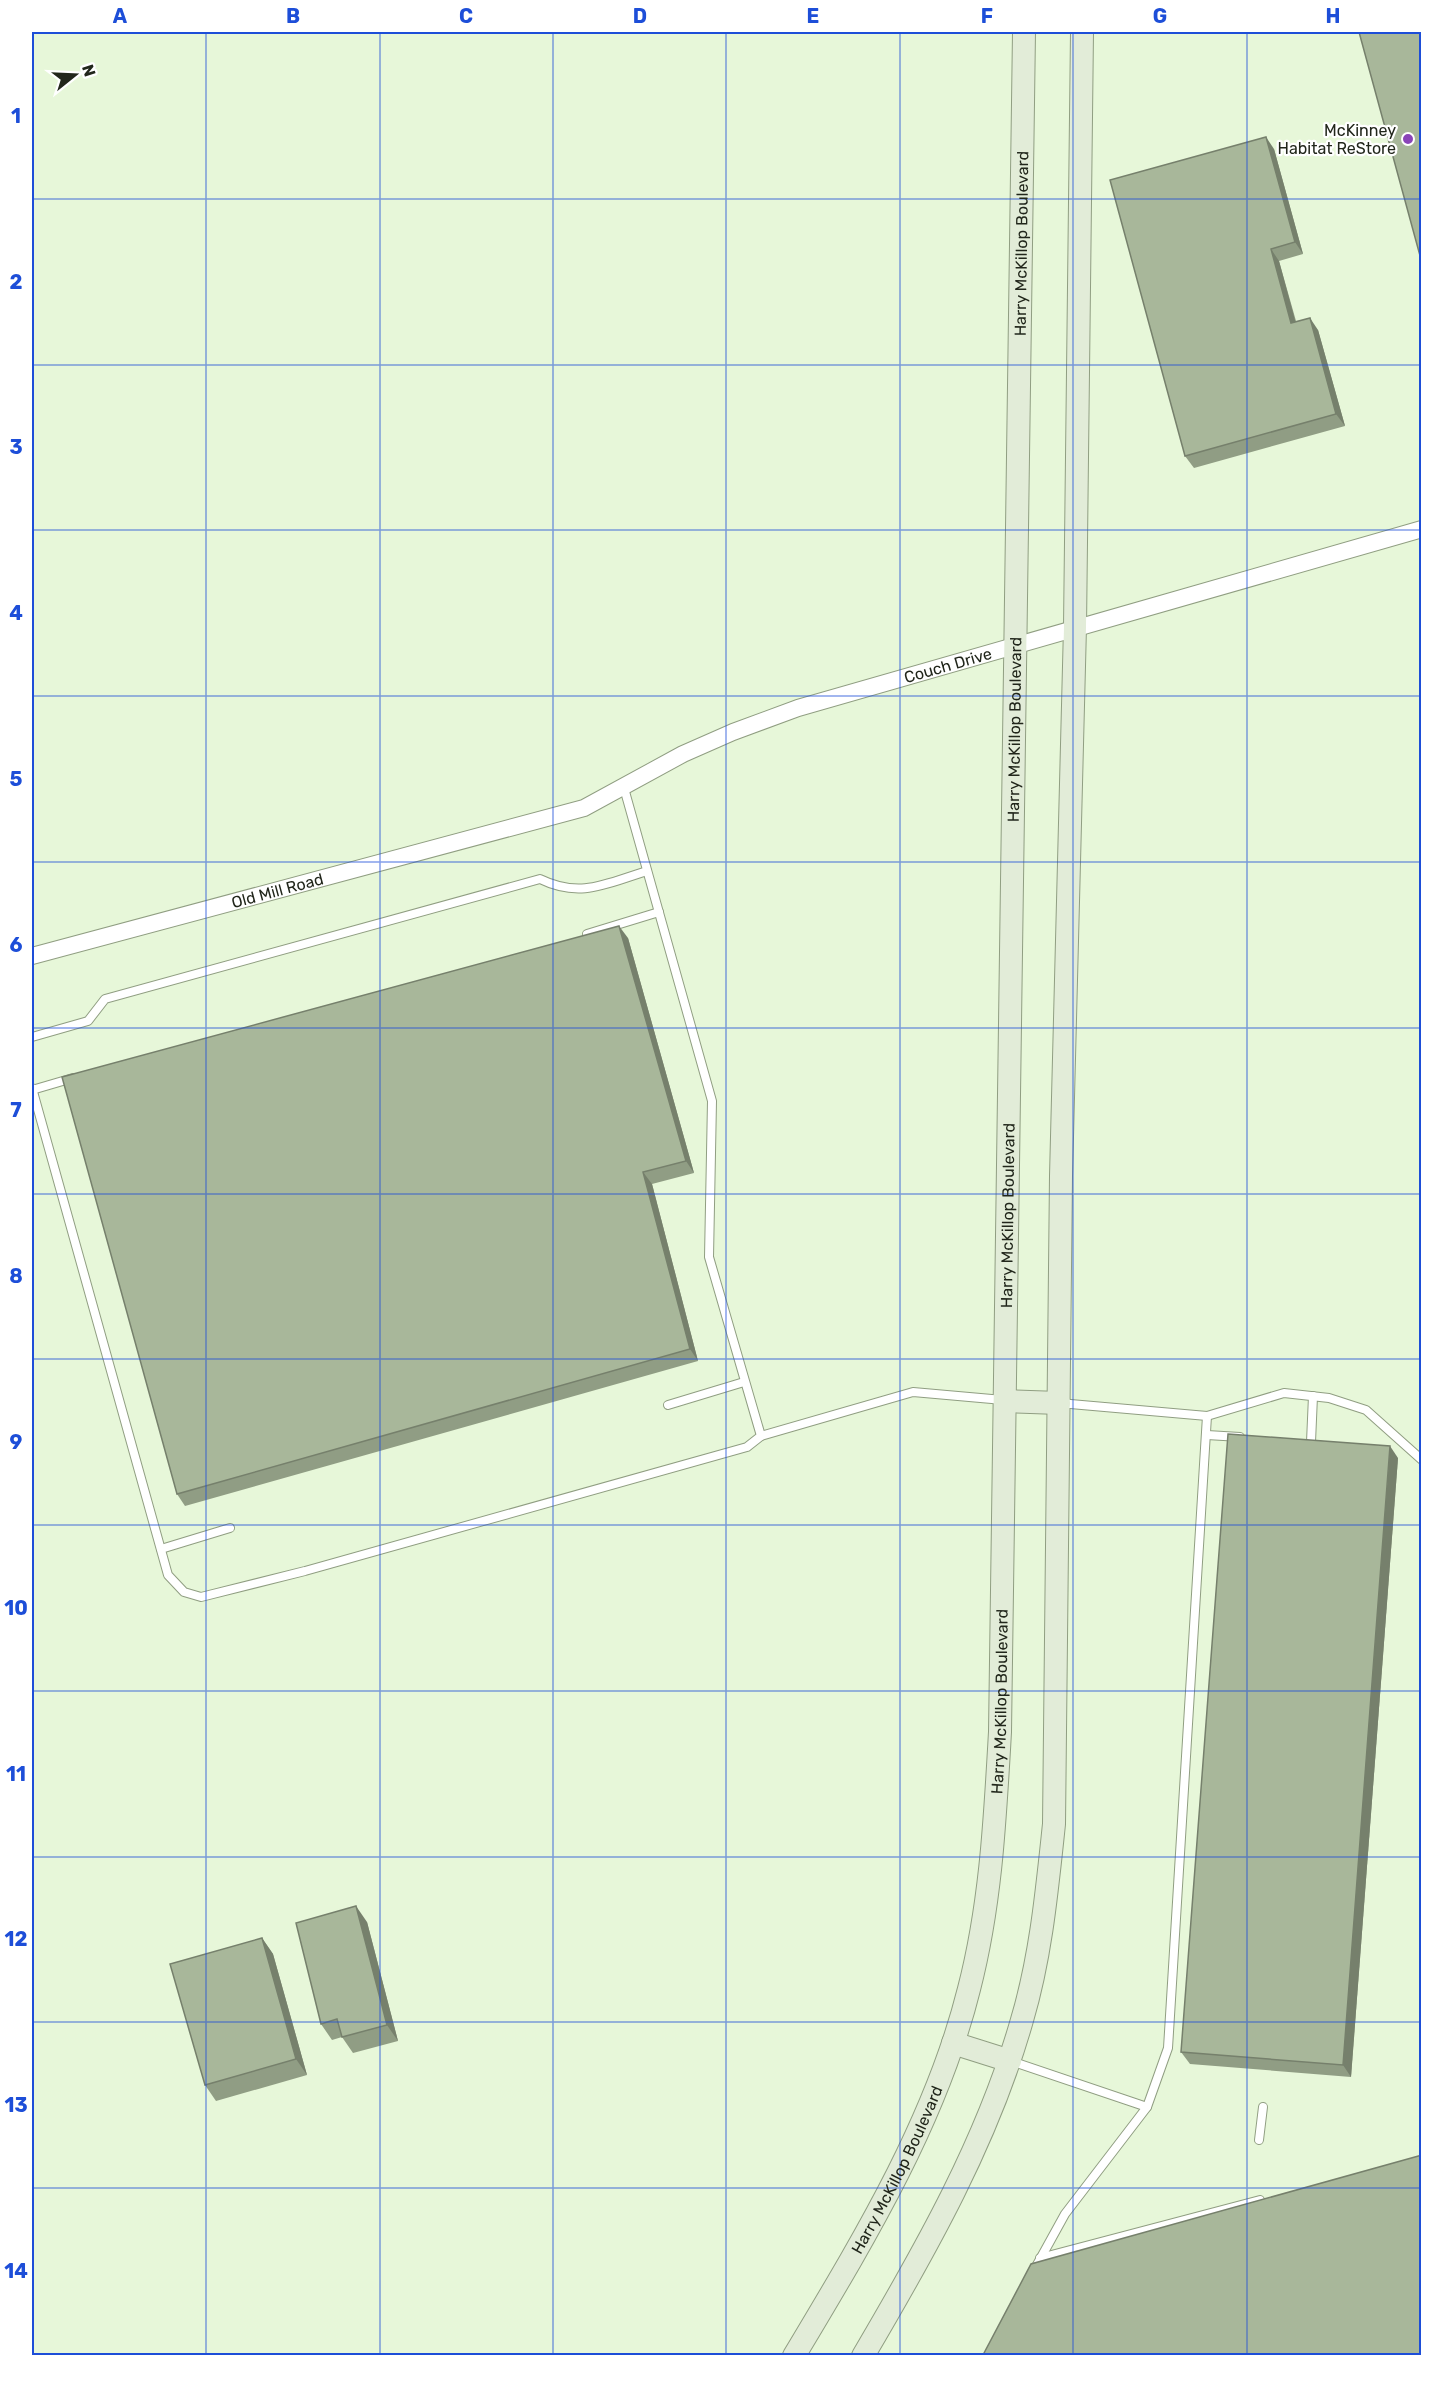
<svg xmlns="http://www.w3.org/2000/svg" width="1453" height="2387" viewBox="0 0 1453 2387" font-family="Rubik,sans-serif">
  <style>
    .lines { fill: none; stroke-linecap: round; stroke-linejoin: round }
    .service-casing { stroke: #909e82; stroke-width: 10 }
    .minor-casing { stroke: #909e82; stroke-width: 18 }
    .secondary-casing { stroke: #909e82; stroke-width: 24 }
    .service { stroke: #fff; stroke-width: 8 }
    .minor { stroke: #fff; stroke-width: 16 }
    .secondary { stroke: #e2ecd8; stroke-width: 22 }
    .wall { fill: #909d84 }
    .shaded-wall { fill: #76806c }
    .building { fill: #a8b79a; stroke: #76806c; stroke-width: 1.5 }
    .grid { fill: none; stroke: #1d4ed8; stroke-width: 1.5; stroke-opacity: 0.55 }
    .poi-dot { fill: #8a44b8; stroke: #fff; stroke-width: 2 }
    .labels { text-anchor: middle; dominant-baseline: central; stroke-width: 4.5; stroke-linejoin: round; paint-order: stroke }
    .poi-label { font-size: 16px; fill: #21261b; stroke: #fff; text-anchor: end }
    .street-label { font-size: 16px; fill: #21261b; stroke: #fff }
    .neatline { fill: none; stroke: #1d4ed8; stroke-width: 2 }
    .grid-label { font-size: 20px; text-anchor: middle; font-weight: bold; fill: #1d4ed8 }
  </style>
  <rect width="100%" height="100%" fill="#e7f7d9"/>
  <g class="lines">
    <defs>
      <g id="service">
        <path d="M587 934 659 912"/>
        <path d="M32 1037 88 1021 105 999 540 879C581 899 607 883 647 871"/>
        <path d="M32 1088 168 1575 184 1592 201 1597 305 1571 747 1447 761 1436 709 1257 712 1101 624 788"/>
        <path d="M32 1090 73 1078"/>
        <path d="M1059 1403 1207 1416 1284 1393 1329 1398 1366 1410 1422 1460"/>
        <path d="M668 1405 744 1382"/>
        <path d="M1207 1435 1240 1437"/>
        <path d="M761 1436 913 1392 1003 1400"/>
        <path d="M1311 1442 1313 1396"/>
        <path d="M161 1549 230 1528"/>
        <path d="M1011 2061 1147 2107 1065 2214 1033 2272"/>
        <path d="M1147 2107 1168 2048 1207 1416"/>
        <path d="M1259 2140 1263 2107"/>
        <path d="M1040 2258 1260 2200"/>
      </g>
      <g id="minor">
        <path id="s1" d="M32 956 584 808 683 754 733 732 798 708 1422 529"/>
      </g>
      <g id="secondary">
        <path d="M1005 1401 1059 1403"/>
        <path d="M953 2043 1010 2061"/>
        <path id="s2" d="M794 2356C864 2239 936 2121 969 1989 991 1904 995 1819 1000 1732L1024 32"/>
        <path d="M863 2356C926 2249 988 2140 1022 2020 1041 1956 1047 1890 1054 1824L1061 1176 1075 627 1082 32"/>
      </g>
    </defs>
    <!-- service casing -->
    <use href="#service" class="service-casing"/>
    <!-- minor casing -->
    <use href="#minor" class="minor-casing"/>
    <!-- secondary casing -->
    <use href="#secondary" class="secondary-casing"/>
    <!-- service -->
    <use href="#service" class="service"/>
    <!-- minor -->
    <use href="#minor" class="minor"/>
    <!-- secondary -->
    <use href="#secondary" class="secondary"/>
  </g>
  <!-- wall -->
  <g class="wall">
    <path d="M1274 149 1303 254 1279 261 1296 321 1318 330 1345 426 1194 468 1185 456Z"/>
    <path d="M628 938 694 1173 652 1184 698 1361 185 1506 177 1494Z"/>
    <path d="M1398 1458 1351 2077 1190 2064 1181 2052Z"/>
    <path d="M367 1922 398 2041 353 2053 342 2037 332 2040 321 2024Z"/>
    <path d="M262 1938 273 1954 307 2075 216 2101 205 2085Z"/>
  </g>
  <!-- shaded-wall -->
  <g class="shaded-wall">
    <path d="M1266 137 1274 149 1303 254 1295 242Z"/>
    <path d="M1271 249 1279 261 1299 335 1291 323Z"/>
    <path d="M1310 318 1318 330 1345 426 1336 414Z"/>
    <path d="M619 926 628 938 694 1173 686 1161Z"/>
    <path d="M643 1172 652 1184 698 1361 690 1349Z"/>
    <path d="M1390 1446 1398 1458 1351 2077 1343 2065Z"/>
    <path d="M356 1906 367 1922 398 2041 387 2025Z"/>
    <path d="M262 1938 273 1954 307 2075 296 2059Z"/>
  </g>
  <!-- building -->
  <g class="building">
    <path d="M1359 32H1422V263Z"/>
    <path d="M1266 137 1295 242 1271 249 1291 323 1310 318 1336 414 1185 456 1110 180Z"/>
    <path d="M619 926 686 1161 643 1172 690 1349 177 1494 62 1077Z"/>
    <path d="M1228 1434 1390 1446 1343 2065 1181 2052Z"/>
    <path d="M356 1906 387 2025 342 2037 337 2019 321 2024 296 1923Z"/>
    <path d="M262 1938 296 2059 205 2085 170 1964Z"/>
    <path d="M1422 2155V2355H983L1031 2264Z"/>
  </g>
  <!-- grid -->
  <path class="grid" d="M206 32V2356M380 32V2356M553 32V2356M726 32V2356M900 32V2356M1073 32V2356M1247 32V2356M32 199H1422M32 365H1422M32 530H1422M32 696H1422M32 862H1422M32 1028H1422M32 1194H1422M32 1359H1422M32 1525H1422M32 1691H1422M32 1857H1422M32 2022H1422M32 2188H1422"/>
  <!-- markers -->
  <circle class="poi-dot" cx="1408" cy="139" r="6"/>
  <g class="labels">
    <!-- poi labels -->
    <g class="poi-label">
      <text x="1396" y="130">McKinney<tspan x="1396" dy="18">Habitat ReStore</tspan></text>
    </g>
    <!-- street labels -->
    <g class="street-label">
      <text stroke="none"><textPath href="#s2" startOffset="2156">Harry McKillop Boulevard</textPath></text>
      <text stroke="none"><textPath href="#s1" startOffset="964">Couch Drive</textPath></text>
      <text stroke="none"><textPath href="#s2" startOffset="1670">Harry McKillop Boulevard</textPath></text>
      <text stroke="none"><textPath href="#s1" startOffset="254">Old Mill Road</textPath></text>
      <text stroke="none"><textPath href="#s2" startOffset="1184">Harry McKillop Boulevard</textPath></text>
      <text stroke="none"><textPath href="#s2" startOffset="698">Harry McKillop Boulevard</textPath></text>
      <text stroke="none"><textPath href="#s2" startOffset="213">Harry McKillop Boulevard</textPath></text>
    </g>
  </g>
  <!-- border -->
  <rect width="1453" height="2387" fill="none" stroke="#ffffff" stroke-width="66"/>
  <!-- north arrow -->
  <g transform="translate(75 75) rotate(72)" stroke="#ffffff" stroke-width="4.5" paint-order="stroke">
  <path d="M0-4.5L10 22L0 15L-10 22Z" fill="#21261b"/>
  <text y="-9" font-size="16" font-weight="bold" text-anchor="middle" fill="#21261b">N</text>
  </g>
  <rect x="33" y="33" width="1387" height="2321" class="neatline"/>
  <g class="grid-label">
    <text x="120" y="23">A</text>
    <text x="293" y="23">B</text>
    <text x="466" y="23">C</text>
    <text x="640" y="23">D</text>
    <text x="813" y="23">E</text>
    <text x="987" y="23">F</text>
    <text x="1160" y="23">G</text>
    <text x="1333" y="23">H</text>
    <text x="16" y="123">1</text>
    <text x="16" y="289">2</text>
    <text x="16" y="454">3</text>
    <text x="16" y="620">4</text>
    <text x="16" y="786">5</text>
    <text x="16" y="952">6</text>
    <text x="16" y="1117">7</text>
    <text x="16" y="1283">8</text>
    <text x="16" y="1449">9</text>
    <text x="16" y="1615">10</text>
    <text x="16" y="1781">11</text>
    <text x="16" y="1946">12</text>
    <text x="16" y="2112">13</text>
    <text x="16" y="2278">14</text>
  </g>
</svg>
